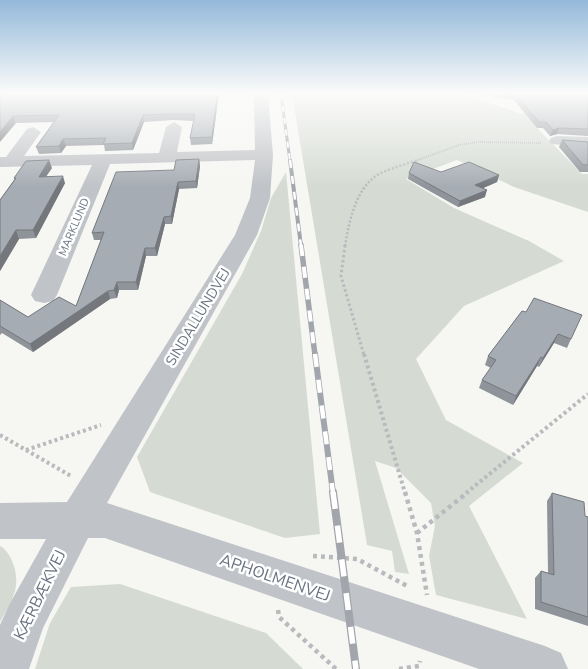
<svg xmlns="http://www.w3.org/2000/svg" width="588" height="669" viewBox="0 0 588 669" font-family="'Nunito Sans',sans-serif">
  <style>
    .green { fill: #d5dbd3 }
    .lines { fill: none; stroke-linecap: round; stroke-linejoin: round }
    .path-far4 { stroke: #b8babd; stroke-width: 2; stroke-dasharray: 1 1; stroke-linecap: butt }
    .path-far3 { stroke: #b8babd; stroke-width: 2.5; stroke-dasharray: 2 2; stroke-linecap: butt }
    .path-far2 { stroke: #b8babd; stroke-width: 3; stroke-dasharray: 2.5 2.5; stroke-linecap: butt }
    .path-far1 { stroke: #b8babd; stroke-width: 4; stroke-dasharray: 3 3; stroke-linecap: butt }
    .path { stroke: #b8babd; stroke-width: 4.5; stroke-dasharray: 4 4; stroke-linecap: butt }
    .minor { fill: #c0c3c7; fill-rule: evenodd }
    .rail-far4-casing { stroke: #a2a6ac; stroke-width: 3 }
    .rail-far3-casing { stroke: #a2a6ac; stroke-width: 4 }
    .rail-far2-casing { stroke: #a2a6ac; stroke-width: 5.5 }
    .rail-far1-casing { stroke: #a2a6ac; stroke-width: 6 }
    .rail-casing { stroke: #a2a6ac; stroke-width: 8 }
    .rail-far4 { stroke: #fff; stroke-width: 2; stroke-dasharray: 6; stroke-linecap: butt }
    .rail-far3 { stroke: #fff; stroke-width: 2.5; stroke-dasharray: 8; stroke-linecap: butt }
    .rail-far2 { stroke: #fff; stroke-width: 4; stroke-dasharray: 11; stroke-linecap: butt }
    .rail-far1 { stroke: #fff; stroke-width: 4.5; stroke-dasharray: 13; stroke-linecap: butt }
    .rail { stroke: #fff; stroke-width: 5.5; stroke-dasharray: 17; stroke-linecap: butt }
    .wall { fill: #8f949a }
    .shaded-wall { fill: #74787d }
    .building { fill: #a6acb3; stroke: #74787d }
    .labels { text-anchor: middle; dominant-baseline: central; stroke-width: 5; stroke-linejoin: round; paint-order: stroke }
    .far-street-label { font-size: 11px; fill: #687381; stroke: #fff }
    .street-label { font-size: 14px; fill: #687381; stroke: #fff }
    .near-street-label { font-size: 16px; fill: #687381; stroke: #fff }
  </style>
  <rect width="100%" height="100%" fill="#f6f6f3"/>
  <!-- green -->
  <g class="green">
    <path d="M292 94H462L522 114 530 105 533 123 537 128 582 174H588V212L514 187 457 160 406 179 454 208 529 241 564 261 464 306 416 359 446 420 523 463 469 506 527 619 436 595 429 556 435 526 431 503 396 468 375 461 409 574 395 572 392 551 367 545Z"/>
    <path d="M286 172 320 534 285 538 150 492 137 457 242 274 261 231 271 198Z"/>
    <path d="M0 546C11 552 18 572 16 585 15 597 6 611 0 622Z"/>
    <path d="M120 584 266 633 303 669H35L50 623 71 587Z"/>
  </g>
  <g class="lines">
    <!-- path-far4 -->
    <path class="path-far4" d="M415 161 459 145 478 142 541 143"/>
    <!-- path-far3 -->
    <path class="path-far3" d="M345 246C349 222 356 185 381 173 392 168 406 164 418 160"/>
    <!-- path-far2 -->
    <path class="path-far2" d="M345 245 341 276 364 355"/>
    <!-- path-far1 -->
    <g class="path-far1">
      <path d="M364 354 405 493"/>
      <path d="M0 435 71 476"/>
      <path d="M26 450 101 425"/>
      <path d="M466 493 588 394"/>
    </g>
    <!-- path -->
    <g class="path">
      <path d="M405 492 417 533 427 595"/>
      <path d="M417 533 468 492"/>
      <path d="M313 556 357 559 409 587"/>
      <path d="M278 610 279 617 336 669"/>
      <path d="M399 669 419 666 420 661"/>
    </g>
    <!-- minor -->
    <g class="minor">
      <path d="M254 94H268L273 155 270 198 257 235 107 503 545 646 561 653 568 669H479L105 538H88L43 628 29 669H0V625L9 605 46 539H0V503L67 502 235 235 250 198 255 160 110 164 57 295 53 301 44 303 35 301 31 295 92 165 0 167V157H6L27 129 33 127 41 132 24 156 159 153 166 127 174 122 182 127 177 152 255 150Z"/>
      <path d="M557 136 588 137V147L551 144 549 141 551 138Z"/>
    </g>
    <defs>
      <path id="rail-far4" d="M281 94 290 161"/>
      <path id="rail-far3" d="M290 160 301 246"/>
      <path id="rail-far2" d="M301 245 315 355"/>
      <path id="rail-far1" d="M315 354 333 493"/>
      <path id="rail" d="M333 492 356 669"/>
    </defs>
    <!-- rail-far4 casing -->
    <use href="#rail-far4" class="rail-far4-casing"/>
    <!-- rail-far3 casing -->
    <use href="#rail-far3" class="rail-far3-casing"/>
    <!-- rail-far2 casing -->
    <use href="#rail-far2" class="rail-far2-casing"/>
    <!-- rail-far1 casing -->
    <use href="#rail-far1" class="rail-far1-casing"/>
    <!-- rail casing -->
    <use href="#rail" class="rail-casing"/>
    <!-- rail-far4 -->
    <use href="#rail-far4" class="rail-far4"/>
    <!-- rail-far3 -->
    <use href="#rail-far3" class="rail-far3"/>
    <!-- rail-far2 -->
    <use href="#rail-far2" class="rail-far2"/>
    <!-- rail-far1 -->
    <use href="#rail-far1" class="rail-far1"/>
    <!-- rail -->
    <use href="#rail" class="rail"/>
  </g>
  <!-- wall -->
  <g class="wall">
    <path d="M0 94H219L212 144 191 145 190 138 194 121 173 120 144 122 133 150 105 151 104 145 66 146 61 153 39 154 36 147 54 122 16 123Z"/>
    <path d="M480 94H588V136L557 134 550 136 543 128H537L514 100Z"/>
    <path d="M562 140 588 142V172H580L559 147Z"/>
    <path d="M199 159 200 166 197 188 179 189 172 224H165L157 256H146L138 290H119L117 298 110 299 33 352 2 333 0 335V300L28 317 76 306 101 240H94L92 233 174 170Z"/>
    <path d="M52 168 46 176 65 183 36 238 19 239 0 271V200L14 180V178Z"/>
    <path d="M409 173 499 175 497 182 483 188 485 197 458 207 408 179Z"/>
    <path d="M522 311 571 339 567 348 554 343 539 367 537 366 513 405 479 388 482 380 491 368 485 365 488 356Z"/>
    <path d="M552 493 585 516 588 517V626L535 609V578L541 571 548 573 547 501Z"/>
  </g>
  <!-- shaded-wall -->
  <g class="shaded-wall">
    <path d="M217 94H219L212 144V137Z"/>
    <path d="M143 115 144 122 133 150 132 143Z"/>
    <path d="M13 116 16 123 0 142V132Z"/>
    <path d="M559 128 557 134 550 136 553 130Z"/>
    <path d="M63 139 66 146 61 153 59 146Z"/>
    <path d="M199 159 200 166 197 188 196 181Z"/>
    <path d="M49 160 52 168 41 184 39 177Z"/>
    <path d="M499 175 497 182 474 192 475 185Z"/>
    <path d="M63 176 65 183 36 238 33 230Z"/>
    <path d="M178 182 179 189 172 224 171 216Z"/>
    <path d="M487 190 485 197 458 207 460 201Z"/>
    <path d="M164 217 165 224 157 256 155 248Z"/>
    <path d="M16 230 19 239 0 271V256Z"/>
    <path d="M145 248 146 256 138 290 136 282Z"/>
    <path d="M117 282 119 290 117 298 114 290Z"/>
    <path d="M108 291 110 299 33 352 30 344Z"/>
    <path d="M558 334 554 343 539 367 543 358Z"/>
    <path d="M541 357 537 366 513 405 516 396Z"/>
  </g>
  <!-- building -->
  <g class="building">
    <path d="M0 94H217L212 137 190 138 195 114H172L143 115 132 143 103 144 106 138 63 139 59 146 36 147 59 115 13 116 0 132Z"/>
    <path d="M513 94H588V129L559 128 553 130 546 122H539L515 94Z"/>
    <path d="M562 140 588 142V165H583Z"/>
    <path d="M199 159 196 181 178 182 171 216 164 217 155 248H145L136 282H117L114 290 108 291 30 344 0 326V300L28 317 59 297 76 306 104 232 92 233 116 172 174 170 176 160Z"/>
    <path d="M49 160 39 177 63 176 33 230H16L0 256V200L16 178H14L26 161Z"/>
    <path d="M414 162 441 172 469 162 499 175 475 185 487 190 460 201 409 173Z"/>
    <path d="M534 298 582 315 571 339 558 334 543 358 541 357 516 396 482 380 496 360 488 356 522 311 526 312Z"/>
    <path d="M552 493 584 502 585 516 588 517V617L541 602V571L554 575Z"/>
  </g>
  <!-- sky -->
  <linearGradient id="sky" x2="0" y2="1"><stop stop-color="#94b9da"/><stop offset="0.5" stop-color="#fbfbfa"/><stop offset="1" stop-color="#fbfbfa" stop-opacity="0"/></linearGradient>
  <rect width="588" height="187" fill="url(#sky)"/>
  <g class="labels">
    <!-- far-street labels -->
    <g class="far-street-label">
      <text transform="translate(74 227) rotate(-67)">MARKLUND</text>
    </g>
    <!-- street labels -->
    <g class="street-label">
      <text transform="translate(198 317) rotate(-59)">SINDALLUNDVEJ</text>
    </g>
    <!-- near-street labels -->
    <g class="near-street-label">
      <text transform="translate(275 578) rotate(19)">APHOLMENVEJ</text>
      <text transform="translate(40 595) rotate(-64)">KÆRBÆKVEJ</text>
    </g>
  </g>
</svg>
